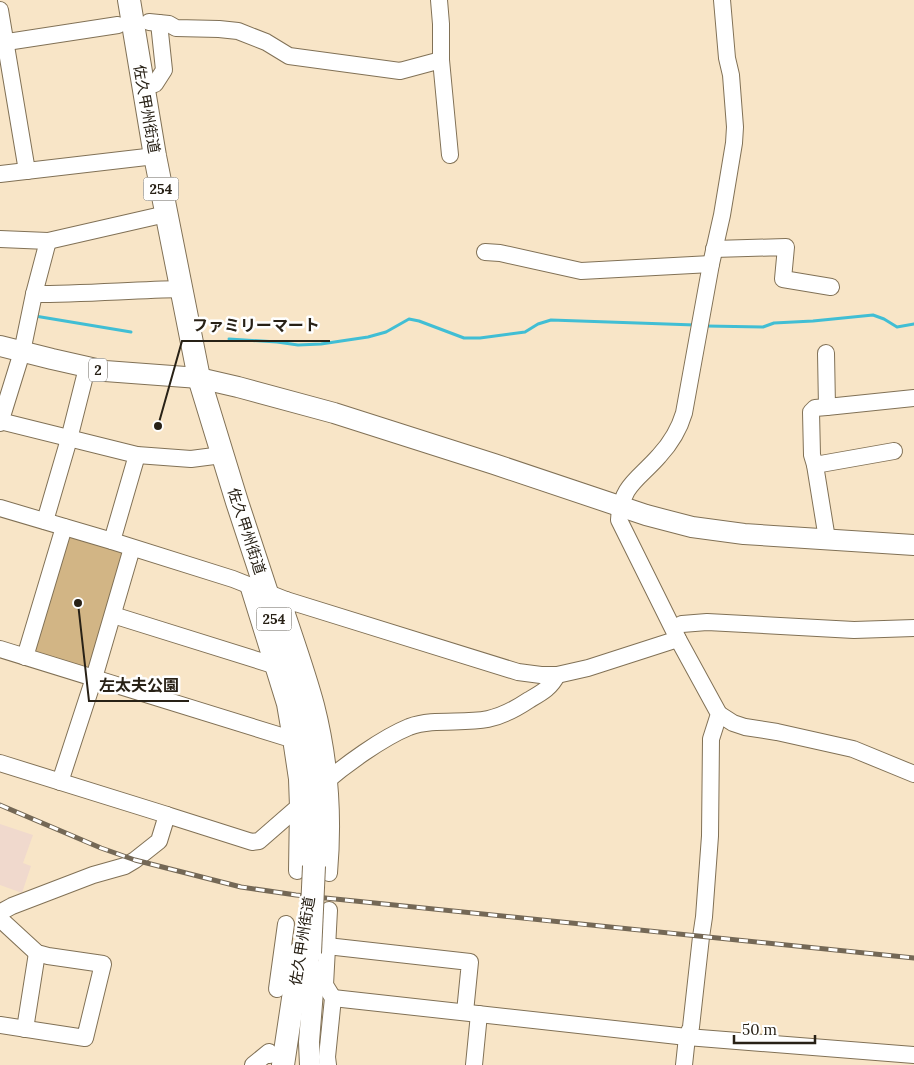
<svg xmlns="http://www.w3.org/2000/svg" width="914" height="1065" viewBox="0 0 914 1065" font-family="Lora,'Noto Sans JP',serif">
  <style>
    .industrial { fill: #f0d9cd }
    .green { fill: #d2b585 }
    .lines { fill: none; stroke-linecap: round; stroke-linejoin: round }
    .stream { stroke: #41bed4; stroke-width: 3 }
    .minor-casing { stroke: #817156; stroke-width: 18 }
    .major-casing { stroke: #817156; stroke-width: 22 }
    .highway-casing { stroke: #817156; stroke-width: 24 }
    .minor { stroke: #fff; stroke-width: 16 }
    .major { stroke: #fff; stroke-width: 20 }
    .highway { stroke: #fff; stroke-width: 22 }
    .rail-casing { stroke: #746856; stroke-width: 5 }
    .rail { stroke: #fff; stroke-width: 3; stroke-dasharray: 9; stroke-linecap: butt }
    .highway-bridge-casing { stroke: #817156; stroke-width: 24; stroke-linecap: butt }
    .highway-bridge { stroke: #fff; stroke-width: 22 }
    .labels { text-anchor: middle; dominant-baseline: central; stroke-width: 5; stroke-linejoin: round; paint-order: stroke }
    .shield { fill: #fff; stroke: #68645c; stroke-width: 1 }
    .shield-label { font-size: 14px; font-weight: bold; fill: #282116 }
    .street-label { font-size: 15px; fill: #282116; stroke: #fff }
    .leader { fill: none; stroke: #282116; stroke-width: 2 }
    .callout-dot { fill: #282116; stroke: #fff; stroke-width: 2 }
    .callout-label { font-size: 16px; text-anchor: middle; font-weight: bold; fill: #282116; stroke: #fff; stroke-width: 5; stroke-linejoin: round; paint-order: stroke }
  </style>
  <rect width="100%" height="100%" fill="#f8e5c7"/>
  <!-- industrial -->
  <path class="industrial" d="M0 824 33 835 23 863 31 866 22 893 0 885Z"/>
  <!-- green -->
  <path class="green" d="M69 535 120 549 125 555 91 668 85 671 33 655Z"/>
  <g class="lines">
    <!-- stream -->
    <g class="stream">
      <path d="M35 316 131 332"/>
      <path d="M706 326 763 327 774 323 813 321 873 315 884 319 897 327 914 324"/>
      <path d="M229 339 277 342 298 345 321 344 368 337 386 332 409 319 419 321 464 338H480L525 332 538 324 551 320 695 325"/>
    </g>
    <defs>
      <g id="minor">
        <path d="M439 0 441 24V60L450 155"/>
        <path d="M0 10 27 171"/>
        <path d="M149 22 169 24 176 28 219 29 238 31 266 42 289 56 400 71 441 60"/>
        <path d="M0 43 118 25"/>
        <path d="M143 86 155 84 164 70 159 23"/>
        <path d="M0 174 155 156"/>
        <path d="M0 239 48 241 166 214"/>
        <path d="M714 249 786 247 783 279 831 287"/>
        <path d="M485 252 500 253 581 271 711 264"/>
        <path d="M34 294C83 294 132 290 181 289"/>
        <path d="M826 353 827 407"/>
        <path d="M0 421 137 455 191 459 222 455"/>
        <path d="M0 423 22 352 34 294 48 241"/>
        <path d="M815 465 894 451"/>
        <path d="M0 508 112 541 233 579 286 600 518 672 541 675H557L588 668 678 639"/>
        <path d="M45 521 69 439 87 368"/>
        <path d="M827 539 815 465 812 455 811 412 815 408 827 407 914 398"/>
        <path d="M112 541 137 455"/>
        <path d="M248 585 285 704 291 739"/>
        <path d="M286 600 287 614C297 644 308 675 316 705 330 760 334 816 329 873"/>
        <path d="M113 615 273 665"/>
        <path d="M674 628 682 624 707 622 854 630 914 628"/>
        <path d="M0 649 291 739 297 779 298 807 259 841 252 842 167 815 159 841 135 860 125 866 93 875 12 906 3 911 0 915"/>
        <path d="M25 657 64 527"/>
        <path d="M719 714 733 723 745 727 777 732 853 749 914 774"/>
        <path d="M0 763 167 815"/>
        <path d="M60 782 94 678 132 548"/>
        <path d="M323 784C345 765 382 738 409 727 434 718 462 724 488 719 502 716 517 708 529 700 541 693 551 688 557 675"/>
        <path d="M297 871 298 807 303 803"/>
        <path d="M0 919 37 953 48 956 103 964 85 1038 0 1025"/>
        <path d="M327 946 470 962 465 1012"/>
        <path d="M277 989 286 924"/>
        <path d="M333 998 687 1037 914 1055"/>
        <path d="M25 1029 37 953"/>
        <path d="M253 1065 269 1052 270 1055"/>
        <path d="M328 1065 327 1057 333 998 325 985 329 910"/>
        <path d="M474 1065 479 1014"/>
        <path d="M684 1065 687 1037 691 1027 701 937 704 917 710 836 711 739 719 714 678 639 619 520C621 485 638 480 659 456 671 443 679 430 684 413L711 264 722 215 734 143 735 127 731 75 727 58 722 0"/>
      </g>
      <g id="major">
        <path d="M0 346 52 359 105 371 199 378 238 387 334 413 494 464 646 515 692 527 744 534 914 545"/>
        <path d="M309 963 313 991 309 1042 310 1065"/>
      </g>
      <g id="highway">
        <path d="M129 0 155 156 199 378 237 502 267 593 297 695 305 727 314 794V866"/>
        <path d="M283 1065 300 952"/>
      </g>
    </defs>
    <!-- minor casing -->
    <use href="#minor" class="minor-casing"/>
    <!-- major casing -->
    <use href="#major" class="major-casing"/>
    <!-- highway casing -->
    <use href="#highway" class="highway-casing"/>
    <!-- minor -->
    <use href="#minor" class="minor"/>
    <!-- major -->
    <use href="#major" class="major"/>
    <!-- highway -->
    <use href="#highway" class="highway"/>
    <defs>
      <path id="rail" d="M0 805 101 848 135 860 241 887 296 895 914 958"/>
    </defs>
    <!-- rail casing -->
    <use href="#rail" class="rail-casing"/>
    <!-- rail -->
    <use href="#rail" class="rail"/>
    <defs>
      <path id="highway-bridge" d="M310 953 314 866"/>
    </defs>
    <!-- highway-bridge casing -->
    <use href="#highway-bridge" class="highway-bridge-casing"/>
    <!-- highway-bridge -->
    <use href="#highway-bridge" class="highway-bridge"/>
  </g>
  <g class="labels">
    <!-- shield labels -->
    <g class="shield">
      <rect x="143.5" y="177.5" width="35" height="23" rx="4"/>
      <rect x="89" y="358.5" width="18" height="23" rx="4"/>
      <rect x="256.5" y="607.5" width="35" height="23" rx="4"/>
    </g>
    <g class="shield-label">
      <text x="161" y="189">254</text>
      <text x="98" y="370">2</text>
      <text x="274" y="619">254</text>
    </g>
    <!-- street labels -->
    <g class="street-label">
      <text transform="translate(147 109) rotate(80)">佐久甲州街道</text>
      <text transform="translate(247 531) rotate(72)">佐久甲州街道</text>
      <text transform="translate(302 941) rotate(-81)">佐久甲州街道</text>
    </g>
  </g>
  <!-- callouts -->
  <path class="leader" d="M158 426L182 341H330M78 603L89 701H189"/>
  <g class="callout-dot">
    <circle cx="158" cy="426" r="5"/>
    <circle cx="78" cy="603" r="5"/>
  </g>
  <g class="callout-label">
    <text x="256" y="331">ファミリーマート</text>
    <text x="139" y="691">左太夫公園</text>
  </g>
  <!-- scale -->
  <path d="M734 1035v8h81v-8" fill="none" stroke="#282116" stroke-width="2.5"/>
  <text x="742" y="1035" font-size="15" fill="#282116" stroke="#ffffff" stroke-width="4" paint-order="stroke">50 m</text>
</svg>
